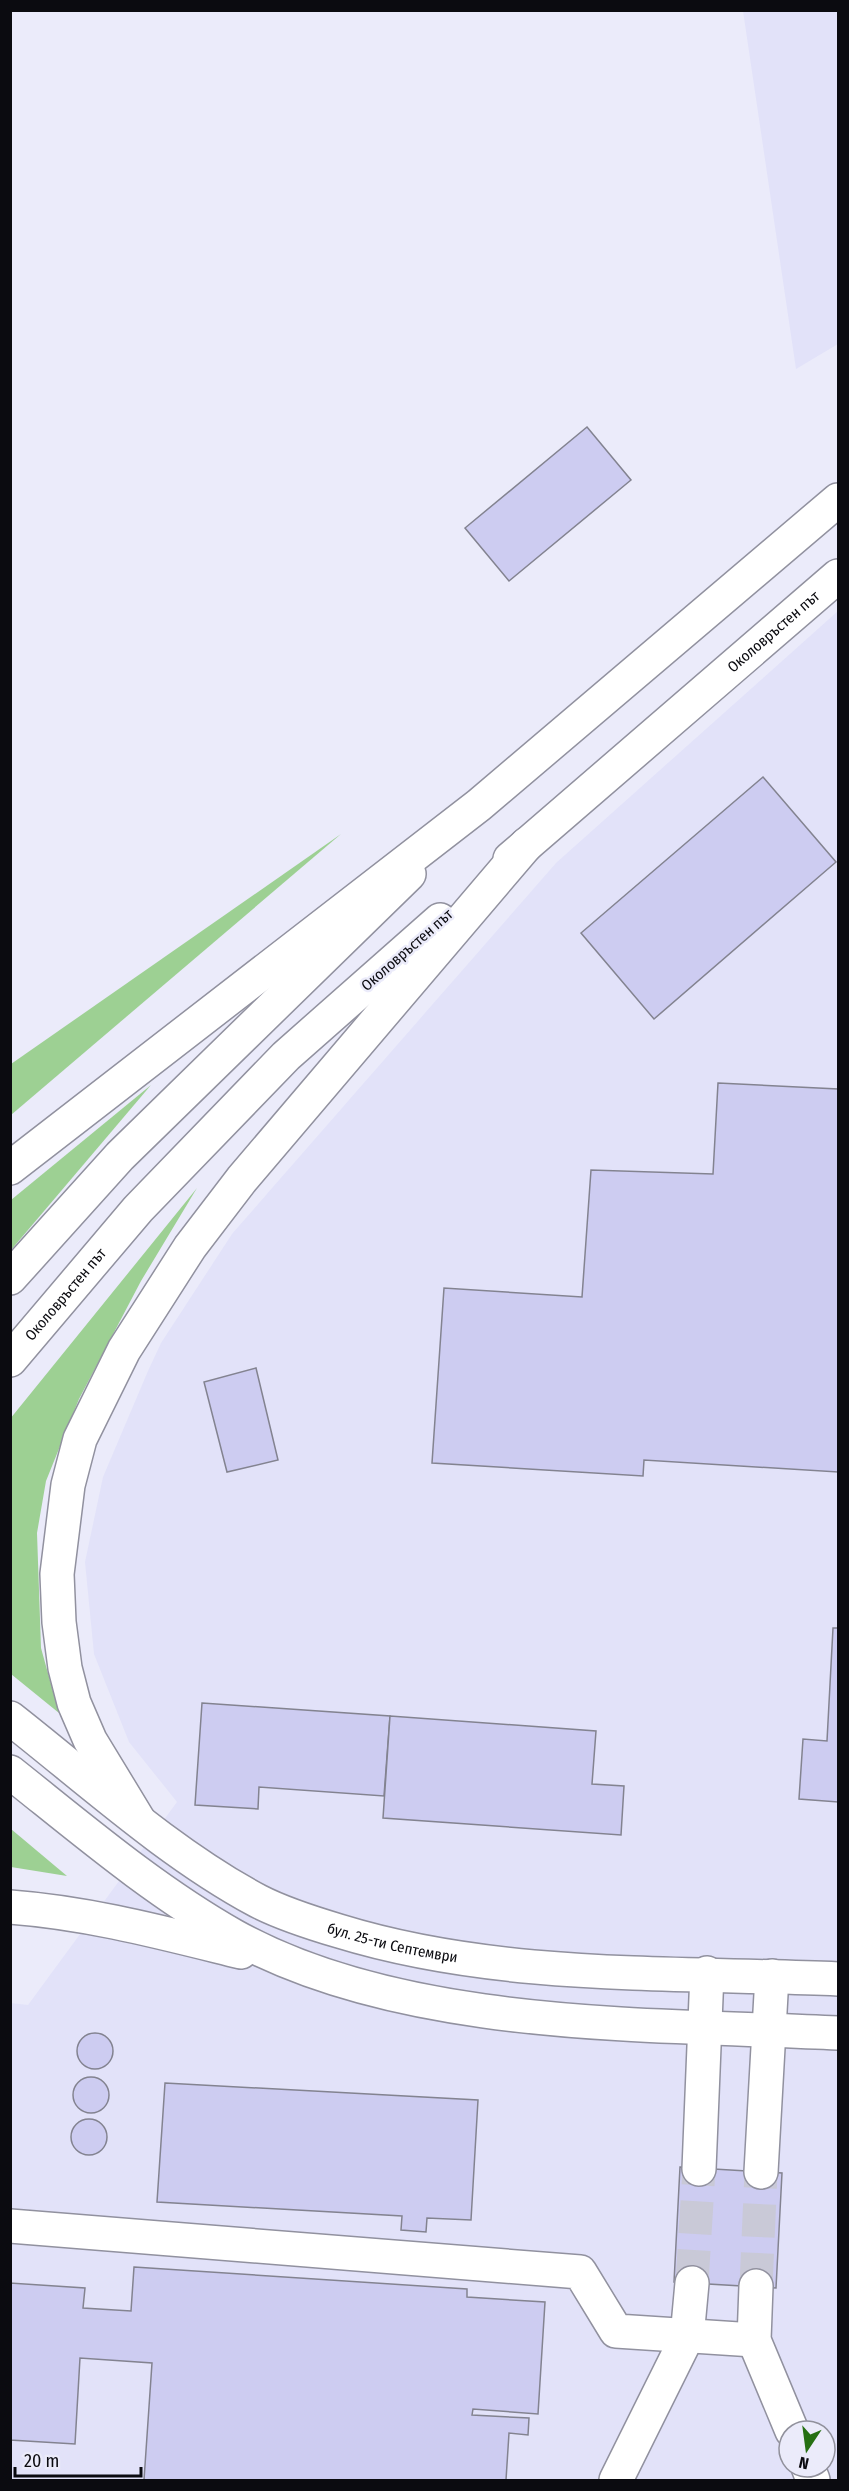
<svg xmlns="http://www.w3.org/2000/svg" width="849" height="2491" viewBox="0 0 849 2491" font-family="'Fira Sans Condensed',sans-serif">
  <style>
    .built { fill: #e2e2f9; fill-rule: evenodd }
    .green { fill: #9dd093 }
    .building { fill: #cdccf1; stroke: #838390; stroke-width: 1.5 }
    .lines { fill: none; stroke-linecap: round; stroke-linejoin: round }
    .minor-tunnel { stroke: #c9c9d7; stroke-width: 33; stroke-dasharray: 33 16; stroke-linecap: butt }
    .minor-casing { stroke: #91919f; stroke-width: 36 }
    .major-casing { stroke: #91919f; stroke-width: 36 }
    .minor { stroke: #fff; stroke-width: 33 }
    .major { stroke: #fff; stroke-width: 33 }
    .labels { text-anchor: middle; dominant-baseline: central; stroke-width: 5; stroke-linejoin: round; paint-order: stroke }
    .street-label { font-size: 15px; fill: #0b0b10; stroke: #ebebfa }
  </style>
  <rect width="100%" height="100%" fill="#ebebfa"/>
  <!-- built -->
  <g class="built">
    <path d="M743 11H838V344L796 369Z"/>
    <path d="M838 611V2480H11L10 2003 28 2005 177 1802 129 1742 94 1654 85 1562 103 1477 148 1371 161 1343 232 1234 556 863ZM789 2431H825V2467H789Z"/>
  </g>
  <!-- green -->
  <g class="green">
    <path d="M341 834 11 1115V1064Z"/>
    <path d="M151 1085 11 1250V1200Z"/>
    <path d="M197 1188 141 1281 79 1399 46 1481 37 1533 41 1648 59 1713 11 1674 10 1419Z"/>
    <path d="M11 1829 67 1876 11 1867Z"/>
  </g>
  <!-- building -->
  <g class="building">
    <path d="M587 427 631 480 509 581 465 528Z"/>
    <path d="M763 777 836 862 654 1019 581 933Z"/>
    <path d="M718 1083 838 1089V1472L644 1460 643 1476 432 1463 444 1288 582 1297 591 1170 713 1174Z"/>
    <path d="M256 1368 278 1460 227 1472 204 1382Z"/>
    <path d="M833 1628H838V1802L799 1799 803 1739 827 1741Z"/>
    <path d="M202 1703 390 1716 384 1796 259 1787 258 1809 195 1805Z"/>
    <path d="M390 1716 596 1731 592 1784 624 1786 621 1835 383 1818Z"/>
    <circle cx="95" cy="2051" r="18"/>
    <circle cx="91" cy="2095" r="18"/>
    <path d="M165 2083 478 2100 471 2220 427 2218 426 2232 401 2230 402 2216 157 2202Z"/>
    <circle cx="89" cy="2137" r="18"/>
    <path d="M680 2167 782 2173 776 2288 674 2282Z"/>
    <path d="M134 2267 467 2289V2297L545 2302 538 2414 473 2409 472 2415 529 2418 528 2435 509 2433 506 2480H144L152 2363 80 2358 75 2444 10 2440V2283L85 2288 83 2308 131 2311Z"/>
  </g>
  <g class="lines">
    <!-- minor-tunnel -->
    <g class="minor-tunnel">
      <path d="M692 2283 699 2169"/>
      <path d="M756 2286 761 2172"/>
    </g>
    <defs>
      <g id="minor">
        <path d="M10 1278 120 1156 409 874"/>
        <path d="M699 2169 707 1973"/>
        <path d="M761 2172 772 1976"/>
        <path d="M10 2226 580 2272 616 2331 754 2340"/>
        <path d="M756 2286 754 2340 792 2431"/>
        <path d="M808 2467 813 2480"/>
        <path d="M616 2480 687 2337 692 2283"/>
      </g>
      <g id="major">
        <path id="s1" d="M510 859 838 576"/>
        <path d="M10 1168 479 805 838 500"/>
        <path id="s2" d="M10 1360 138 1209 286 1056 440 920"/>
        <path id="s3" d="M10 1718C89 1780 170 1854 258 1901 283 1914 312 1923 339 1931 498 1980 673 1972 838 1979"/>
        <path d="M10 1772C83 1830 153 1890 234 1936 403 2030 649 2024 838 2033"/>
        <path d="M138 1819 90 1740 74 1703 65 1668 59 1622 57 1574 68 1485 80 1439 124 1350 190 1247 242 1179 527 844"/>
        <path d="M10 1907C90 1913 164 1933 241 1952"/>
      </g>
    </defs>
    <!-- minor casing -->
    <use href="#minor" class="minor-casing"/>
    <!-- major casing -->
    <use href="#major" class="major-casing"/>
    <!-- minor -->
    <use href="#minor" class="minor"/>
    <!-- major -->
    <use href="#major" class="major"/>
  </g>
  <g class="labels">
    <!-- street labels -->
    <g class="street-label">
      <text stroke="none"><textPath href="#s1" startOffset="348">Околовръстен път</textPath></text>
      <text transform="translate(407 950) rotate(-41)">Околовръстен път</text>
      <text stroke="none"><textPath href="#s2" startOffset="86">Околовръстен път</textPath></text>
      <text stroke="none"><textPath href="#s3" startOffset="450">бул. 25-ти Септември</textPath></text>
    </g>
  </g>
  <!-- border -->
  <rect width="849" height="2491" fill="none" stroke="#0b0b10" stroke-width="24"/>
  <!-- north arrow -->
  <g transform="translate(807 2449) rotate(193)"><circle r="28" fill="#ebebfa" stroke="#91919c" stroke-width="1.5"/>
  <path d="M0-4.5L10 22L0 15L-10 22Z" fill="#256f12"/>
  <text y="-9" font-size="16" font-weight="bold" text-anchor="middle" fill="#0b0b10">N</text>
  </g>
  <!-- scale -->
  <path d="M15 2467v9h126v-9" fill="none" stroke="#0b0b10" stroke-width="3"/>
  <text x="24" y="2467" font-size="18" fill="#0b0b10" stroke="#ebebfa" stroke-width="4.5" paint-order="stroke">20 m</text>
</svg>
